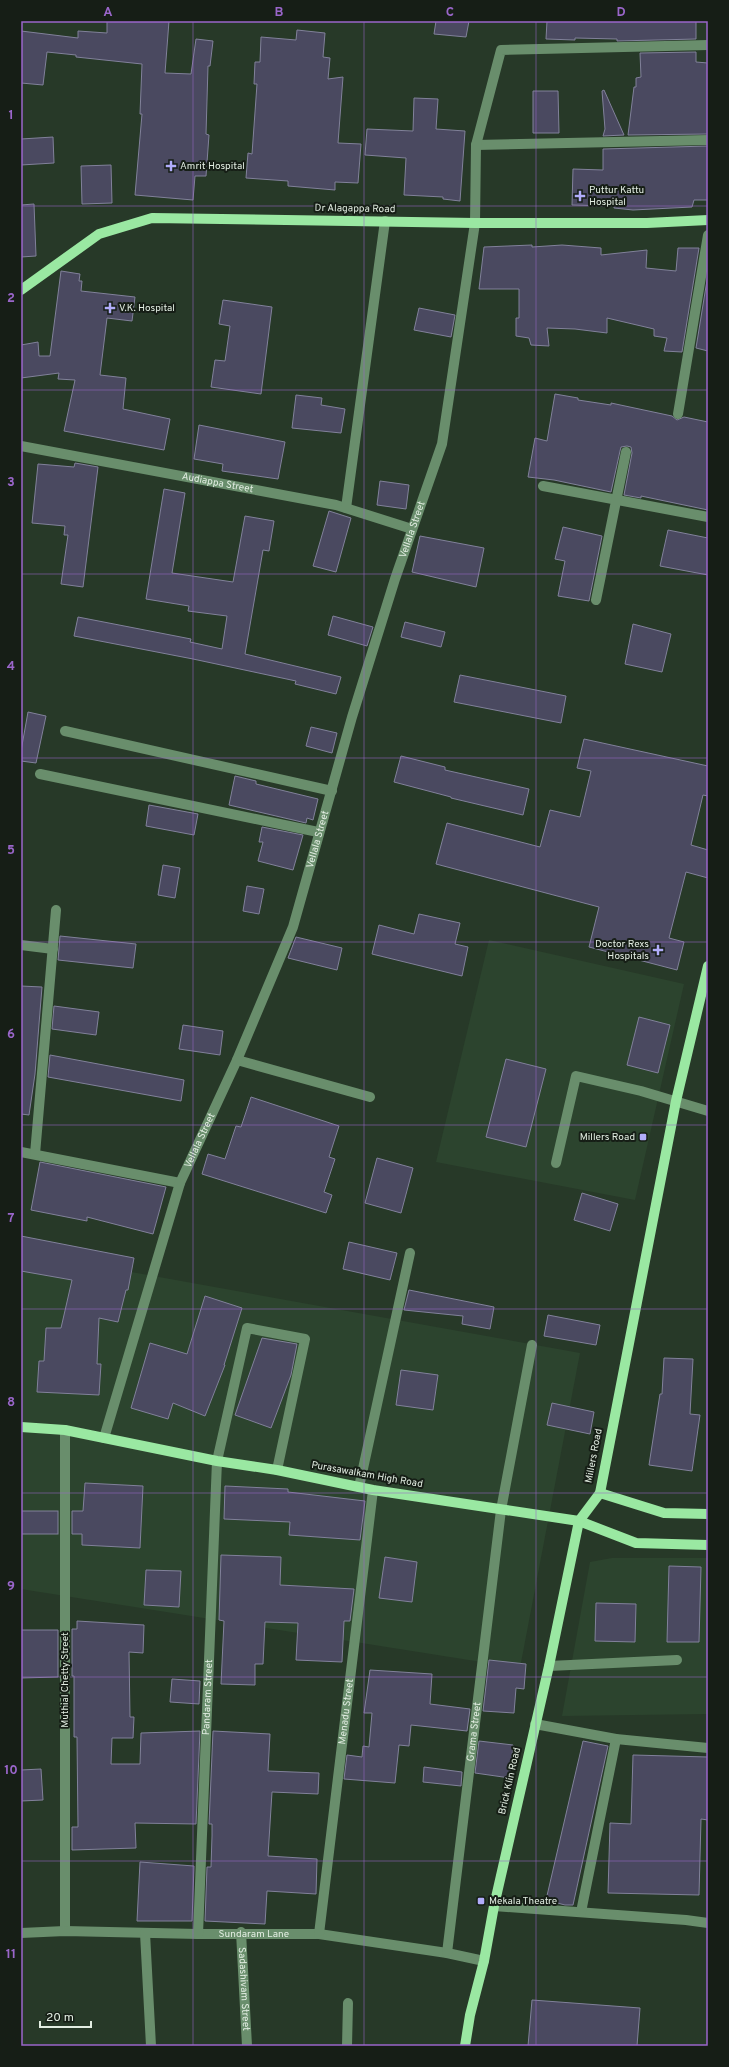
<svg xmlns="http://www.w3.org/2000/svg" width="729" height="2067" viewBox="0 0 729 2067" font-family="Overpass,sans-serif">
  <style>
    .built { fill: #2c442e }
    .building { fill: #4a4960; stroke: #81819a }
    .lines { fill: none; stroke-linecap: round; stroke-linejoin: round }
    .minor { stroke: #698e6c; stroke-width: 10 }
    .major { stroke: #9ae8a2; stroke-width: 10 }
    .grid { fill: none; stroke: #9a66ca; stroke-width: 1; stroke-opacity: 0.55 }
    .poi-dot { fill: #b1adfa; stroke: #161e16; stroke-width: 1.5 }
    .labels { text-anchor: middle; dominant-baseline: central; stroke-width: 4; stroke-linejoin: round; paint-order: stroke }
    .poi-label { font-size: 10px; fill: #e2ede2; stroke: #161e16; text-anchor: start }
    .street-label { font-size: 10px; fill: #e2ede2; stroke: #161e16 }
    .neatline { fill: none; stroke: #9a66ca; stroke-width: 1.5 }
    .grid-label { font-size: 13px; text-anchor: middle; font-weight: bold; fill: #9a66ca }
  </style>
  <rect width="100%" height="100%" fill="#273928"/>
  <!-- built -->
  <g class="built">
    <path d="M489 940 684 984 635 1200 436 1162Z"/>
    <path d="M21 1257 87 1264 580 1353 520 1668 21 1589Z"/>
    <path d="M612 1558H708V1714L562 1716 590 1562Z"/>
  </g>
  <!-- building -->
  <g class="building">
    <path d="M107 21H169L165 73 191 74 196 39 213 41 210 66H208L206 134 209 135 206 176H195L193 200 135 195 142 114H140L142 64 76 57V55L47 52 43 85 21 83V31L78 38V31L107 33Z"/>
    <path d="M436 21H469L466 37 434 34Z"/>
    <path d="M547 21H696V39L617 41V39L575 38V40L546 39Z"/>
    <path d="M297 30 325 33 323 57 330 58 328 79 343 77 338 143 361 144 358 183 335 182V190L288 186V181L246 178 248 153 252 154 257 84H254L255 62H260L261 37 296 40Z"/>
    <path d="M696 52V62L708 63V134L628 135 634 87H636V78L641 77 640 53Z"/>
    <path d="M604 90 624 135 603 136 605 129 602 91Z"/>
    <path d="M533 91H558L559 133H533Z"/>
    <path d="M414 98 438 99 436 129 465 131 460 201 443 199V197L404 195 406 158 365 155 367 129 413 131Z"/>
    <path d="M53 137 54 163 21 165V139Z"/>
    <path d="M708 146V200H694L692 207 633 210 614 208V206L572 205 573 169 603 170V149Z"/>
    <path d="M111 165 112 203 82 204 81 166Z"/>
    <path d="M34 204 36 256 21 257V205Z"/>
    <path d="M532 245V247L562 245 601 248V255L647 250 646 268 676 271 678 248H699L682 352 664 351 667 338 654 336V329L607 318V333L575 329 547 328 549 346 531 345 529 338 516 336V318H519V289H479L484 247Z"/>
    <path d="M61 271 80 274 79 281H82L81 291 135 297 132 321 107 318 100 375 126 378 123 409 170 419 164 450 64 431 75 380 58 379 59 373 21 378V345L38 342 39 356H50Z"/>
    <path d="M708 274V351L696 348Z"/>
    <path d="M223 300 272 307 261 394 211 387 215 360 225 361 230 326 219 324Z"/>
    <path d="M419 308 455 315 451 337 414 330Z"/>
    <path d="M555 394 578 398V400L611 405V403L672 416 677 420 684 417 708 422V510L641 496V498L624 495 632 453 631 447 627 446 621 447 620 451 611 492 554 480 528 477 535 438 547 441Z"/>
    <path d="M296 395 322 398 321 405 345 409 341 433 292 428Z"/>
    <path d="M199 425 285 442 278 479 222 471 223 464 194 459Z"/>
    <path d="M75 463 98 467 83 587 61 584 68 535H64L65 526 32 523 38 464 74 467Z"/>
    <path d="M380 481 409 485 406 509 377 505Z"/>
    <path d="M164 489 185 493 172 573 233 582 245 516 274 521 269 551 263 550 245 654 341 677 336 694 295 684 296 681 193 659 74 636 78 617 191 639 190 642 222 649 227 616 188 611 189 606 146 599Z"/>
    <path d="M329 511 351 518 336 572 313 566Z"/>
    <path d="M563 527 602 536 589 601 558 596 565 561 555 559Z"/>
    <path d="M668 530 708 538V575L660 566Z"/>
    <path d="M420 536 484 548 476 587 412 572Z"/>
    <path d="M333 616 373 627 367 646 328 635Z"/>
    <path d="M405 622 445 632 441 647 401 637Z"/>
    <path d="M633 624 671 634 662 672 625 664Z"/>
    <path d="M460 675 566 696 561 723 454 702Z"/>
    <path d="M28 712 46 716 36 763 21 761V751Z"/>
    <path d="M311 727 337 733 332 753 306 746Z"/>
    <path d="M584 739 708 766V796L703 795 691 845 708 850V878L686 872 669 938 684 942 677 970 589 947 599 907 436 864 447 823 540 847 550 810 580 817 591 771 577 768Z"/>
    <path d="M401 756 445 767V770L529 789 523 815 451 798V797L394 782Z"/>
    <path d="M235 776 256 781V784L318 799 313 820 307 818 306 823 229 805Z"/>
    <path d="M149 805 198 814 194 835 146 826Z"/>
    <path d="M262 827 303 835 293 870 258 861 263 842H259Z"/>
    <path d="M163 865 180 868 175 898 158 895Z"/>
    <path d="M247 886 264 889 259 914 243 911Z"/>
    <path d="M419 914 460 923 455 944 468 947 462 976 372 954 379 925 414 934Z"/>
    <path d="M60 936 136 944 133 968 58 960Z"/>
    <path d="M296 937 342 948 337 970 288 958Z"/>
    <path d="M21 986 42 987 35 1074 29 1115 21 1114Z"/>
    <path d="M54 1006 99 1012 96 1035 52 1029Z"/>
    <path d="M639 1017 670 1025 658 1073 627 1065Z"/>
    <path d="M183 1025 223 1031 220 1055 179 1049Z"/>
    <path d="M50 1055 184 1080 181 1101 48 1077Z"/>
    <path d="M506 1059 546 1069 526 1147 486 1137Z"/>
    <path d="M251 1097 339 1126 329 1157 335 1159 324 1192 332 1195 326 1213 202 1174 208 1154 225 1159 236 1126 241 1127Z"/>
    <path d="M377 1158 413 1168 401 1213 365 1203Z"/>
    <path d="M40 1162 166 1187 153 1234 87 1217V1221L31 1210Z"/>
    <path d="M582 1193 618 1204 610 1231 574 1220Z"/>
    <path d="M21 1236 134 1258 128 1290H126L118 1322 99 1318 97 1364H101L99 1395 37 1392 39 1361H44L46 1328H61L72 1280 21 1271Z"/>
    <path d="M349 1242 397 1253 390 1280 343 1269Z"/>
    <path d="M409 1290 494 1307 490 1329 462 1324 463 1316 404 1310Z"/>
    <path d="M205 1296 242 1308 224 1365H225L205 1416 173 1403 168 1419 131 1408 150 1343 187 1354Z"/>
    <path d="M548 1315 600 1325 596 1345 544 1336Z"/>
    <path d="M262 1338 297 1344 291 1375 271 1428 235 1415Z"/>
    <path d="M664 1358 693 1359 690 1414 700 1415 692 1471 649 1465 660 1394H662Z"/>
    <path d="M401 1370 438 1375 433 1410 396 1405Z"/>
    <path d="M552 1403 594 1412 590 1434 547 1425Z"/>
    <path d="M85 1483 143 1486 140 1548 82 1545V1534H72V1511H83Z"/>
    <path d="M225 1486 288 1489V1492L365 1501 360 1540 289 1535 290 1522 224 1519Z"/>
    <rect x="21" y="1511" width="37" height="23"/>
    <path d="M221 1555 281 1557 280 1585 354 1589 350 1621H344L342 1662 296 1660 298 1623 265 1622 263 1664H255V1685L221 1684 224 1621 219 1620Z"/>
    <path d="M385 1557 417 1562 412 1602 379 1598Z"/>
    <path d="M669 1566 701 1567 699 1642H667Z"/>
    <path d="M146 1570 181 1571 179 1607 144 1605Z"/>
    <path d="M596 1603 636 1604 635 1642 595 1641Z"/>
    <path d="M77 1621 144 1625 143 1653 129 1652 130 1717H134L133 1738H112L111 1764H140L141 1733 200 1731 196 1824 135 1823 136 1848 72 1850V1827H78L77 1737H74V1676H72V1629H77Z"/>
    <path d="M21 1630H58V1677L21 1678Z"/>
    <path d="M489 1660 526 1664 524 1689 516 1688 514 1713 483 1711Z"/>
    <path d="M370 1670 432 1674 430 1704 470 1709 467 1731 411 1725 409 1746 399 1745 395 1783 344 1779 347 1755 362 1757 363 1746 369 1747 372 1713H364Z"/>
    <path d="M172 1679 200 1681 199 1704 170 1702Z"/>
    <path d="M213 1731 270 1734 268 1771 319 1773 318 1794 272 1792 268 1856 317 1859 316 1894 267 1891 265 1924 205 1921 207 1867H211L212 1836V1824H209Z"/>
    <path d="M479 1741 513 1745 510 1778 475 1773Z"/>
    <path d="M583 1741 608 1746 573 1905H565L546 1900Z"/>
    <path d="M633 1755 708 1757V1820L701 1819 699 1895 608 1893 610 1823 631 1824Z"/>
    <path d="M424 1767 462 1772 461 1786 423 1782Z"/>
    <path d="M41 1769 43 1800 21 1801V1770Z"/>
    <path d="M140 1862 194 1866 192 1921H137Z"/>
    <path d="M532 2000 640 2008 637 2046H528Z"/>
  </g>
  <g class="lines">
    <!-- minor -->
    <g class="minor">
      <path d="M476 145 708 140"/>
      <path d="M678 414 708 235"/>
      <path id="s1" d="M21 446 336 505 412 529"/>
      <path d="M543 486 708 517"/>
      <path d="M346 508 385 221"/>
      <path d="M596 600 626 452"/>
      <path d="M65 731 332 791"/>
      <path d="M40 774 318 832"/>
      <path d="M21 945 53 949"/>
      <path d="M237 1060 370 1097"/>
      <path d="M21 1152 180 1183"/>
      <path d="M35 1154 56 910"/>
      <path d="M556 1163 576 1076 641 1091 708 1111"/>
      <path id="s2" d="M104 1438 180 1183 237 1060 293 927 352 717 395 579 442 444 475 223 476 145 501 50 708 45"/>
      <path d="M359 1487 410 1253"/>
      <path d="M549 1666 677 1660"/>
      <path d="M535 1724 616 1739 708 1748"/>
      <path d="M494 1906 686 1920 708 1923"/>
      <path d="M581 1912 616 1739"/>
      <path d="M65 1931V1430"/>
      <path id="s3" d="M241 1932 247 2046"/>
      <path id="s4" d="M21 1933 65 1931 198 1934H319L447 1953 484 1961"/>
      <path d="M145 1933 151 2046"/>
      <path id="s5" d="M198 1934 217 1461 247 1328 305 1339 277 1470"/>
      <path id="s6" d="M319 1934 373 1490"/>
      <path id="s7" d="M447 1953 501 1510 532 1345"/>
      <path d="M347 2046 348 2003"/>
    </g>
    <!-- major -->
    <g class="major">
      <path d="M21 290 99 234 152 218 475 223H647L708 220"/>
      <path d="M21 1427 65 1430 217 1461 277 1470 373 1490 579 1521 636 1543 708 1545"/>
      <path d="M600 1493 664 1513 708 1514"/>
      <path d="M465 2046 470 2015 484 1961 494 1906 549 1666 579 1521 600 1493 676 1101 708 966"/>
    </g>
  </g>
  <!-- grid -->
  <path class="grid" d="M193 21V2046M364 21V2046M536 21V2046M21 206H708M21 390H708M21 574H708M21 758H708M21 942H708M21 1125H708M21 1309H708M21 1493H708M21 1677H708M21 1861H708"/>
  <!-- markers -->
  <g class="poi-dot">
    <path d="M169 160h4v4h4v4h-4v4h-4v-4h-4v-4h4z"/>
    <path d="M578 190h4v4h4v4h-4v4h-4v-4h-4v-4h4z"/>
    <path d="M108 302h4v4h4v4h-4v4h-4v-4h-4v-4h4z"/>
    <path d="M656 944h4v4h4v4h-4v4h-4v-4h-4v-4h4z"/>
    <rect x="639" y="1133" width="8" height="8" rx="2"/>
    <rect x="477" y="1897" width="8" height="8" rx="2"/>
  </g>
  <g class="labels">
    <!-- poi labels -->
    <g class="poi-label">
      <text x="180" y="166">Amrit Hospital</text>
      <text x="589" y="190">Puttur Kattu<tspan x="589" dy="12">Hospital</tspan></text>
      <text x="119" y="308">V.K. Hospital</text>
      <text x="649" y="944" text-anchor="end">Doctor Rexs<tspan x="649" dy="12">Hospitals</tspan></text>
      <text x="635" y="1137" text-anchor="end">Millers Road</text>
      <text x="489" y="1901">Mekala Theatre</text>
    </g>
    <!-- street labels -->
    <g class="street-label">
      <text transform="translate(355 209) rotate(1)">Dr Alagappa Road</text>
      <text stroke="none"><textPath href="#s1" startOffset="200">Audiappa Street</textPath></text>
      <text stroke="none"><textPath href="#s2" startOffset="961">Vellala Street</textPath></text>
      <text stroke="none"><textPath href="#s2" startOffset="637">Vellala Street</textPath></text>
      <text stroke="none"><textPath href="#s2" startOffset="313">Vellala Street</textPath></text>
      <text transform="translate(594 1456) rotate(-79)">Millers Road</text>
      <text transform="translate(367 1475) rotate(10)">Purasawalkam High Road</text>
      <text transform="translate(65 1680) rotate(-90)">Muthial Chetty Street</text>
      <text stroke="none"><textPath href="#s5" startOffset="237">Pandaram Street</textPath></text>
      <text stroke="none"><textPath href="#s6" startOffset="224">Menadu Street</textPath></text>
      <text stroke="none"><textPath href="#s7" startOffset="223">Grama Street</textPath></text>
      <text transform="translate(510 1781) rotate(-77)">Brick Klin Road</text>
      <text stroke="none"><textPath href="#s4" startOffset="233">Sundaram Lane</textPath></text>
      <text stroke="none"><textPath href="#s3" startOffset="57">Sadashivam Street</textPath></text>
    </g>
  </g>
  <!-- border -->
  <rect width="729" height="2067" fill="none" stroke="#161e16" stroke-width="44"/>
  <!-- scale -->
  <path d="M40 2021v6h51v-6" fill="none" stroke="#e2ede2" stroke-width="2"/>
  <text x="46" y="2021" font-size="12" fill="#e2ede2" stroke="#161e16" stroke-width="3" paint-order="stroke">20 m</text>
  <rect x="22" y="22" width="685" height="2023" class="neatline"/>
  <g class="grid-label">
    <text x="108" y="16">A</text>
    <text x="279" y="16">B</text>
    <text x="450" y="16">C</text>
    <text x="621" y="16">D</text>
    <text x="11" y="119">1</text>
    <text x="11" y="302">2</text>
    <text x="11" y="486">3</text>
    <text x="11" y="670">4</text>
    <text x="11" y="854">5</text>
    <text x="11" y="1038">6</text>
    <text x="11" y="1222">7</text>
    <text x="11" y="1406">8</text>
    <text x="11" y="1590">9</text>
    <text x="11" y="1774">10</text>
    <text x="11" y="1958">11</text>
  </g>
</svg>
